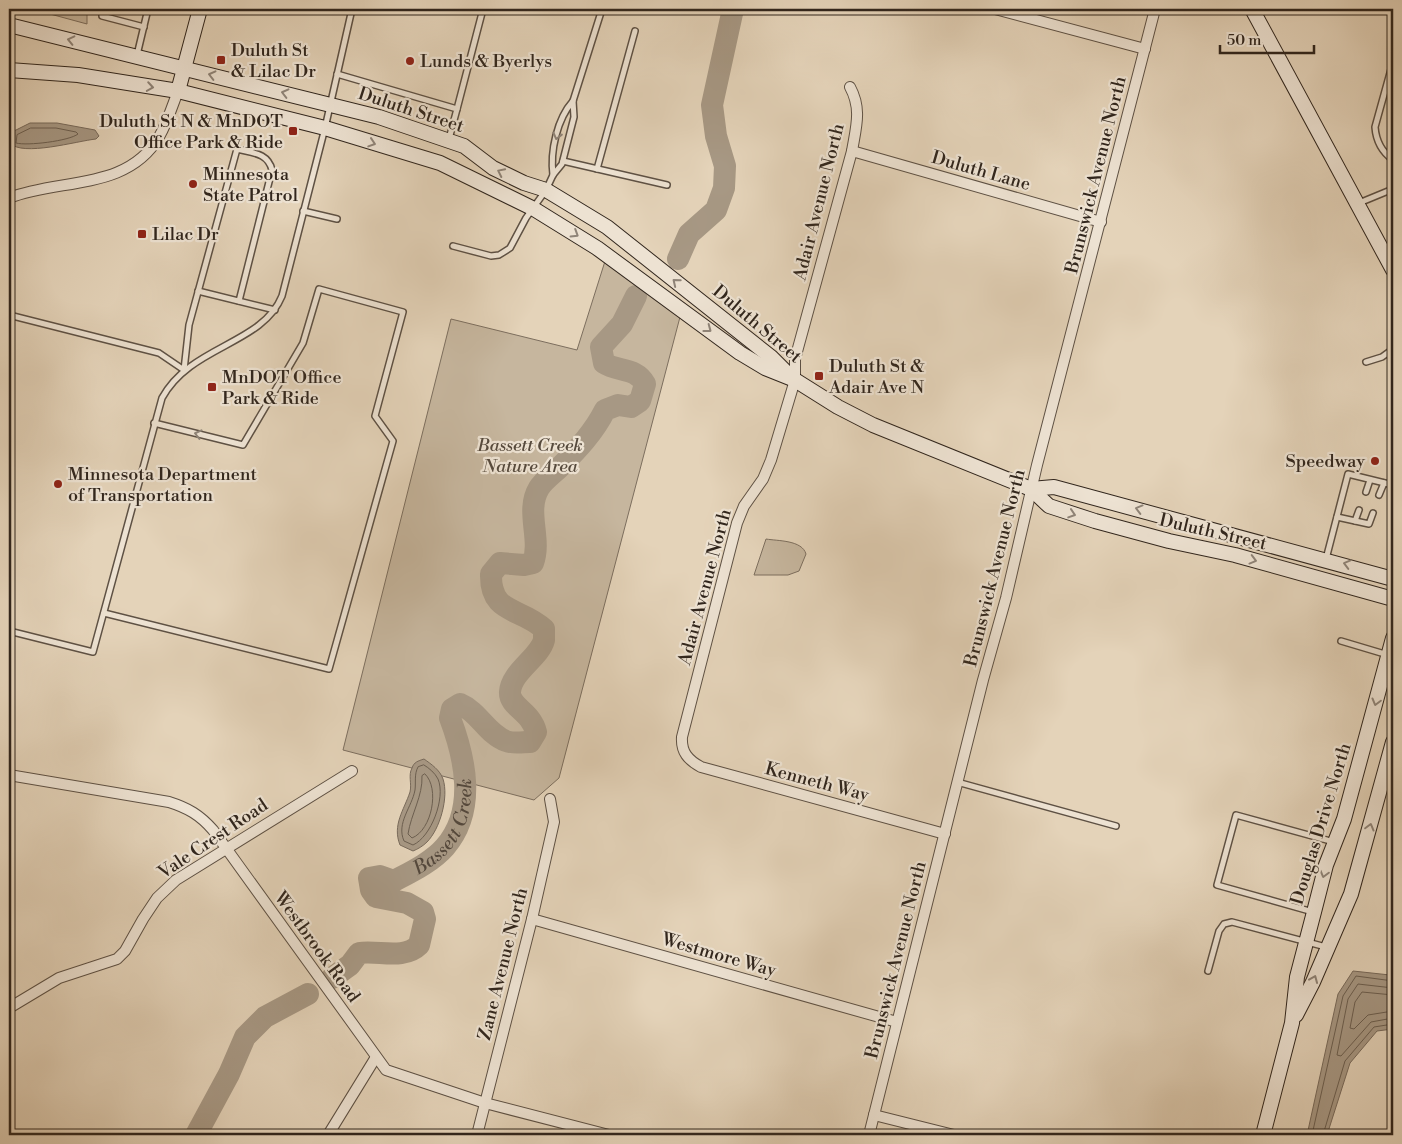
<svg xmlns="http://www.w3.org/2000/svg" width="1402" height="1144" viewBox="0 0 1402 1144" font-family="'Libre Bodoni',serif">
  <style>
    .green { fill: #c6b69e; stroke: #7c6e5e }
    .water { fill: #a79884; stroke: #786a5b }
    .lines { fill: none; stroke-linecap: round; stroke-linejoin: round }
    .shore { stroke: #6c5f50; stroke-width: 1 }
    .river { stroke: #a79884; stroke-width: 22 }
    .lane-casing { stroke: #5e5144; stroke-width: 8 }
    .street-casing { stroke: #5e5144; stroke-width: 12 }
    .secondary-casing { stroke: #31261d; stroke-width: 16 }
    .lane { stroke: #ede2d2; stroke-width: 5 }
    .street { stroke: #ede2d2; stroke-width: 10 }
    .secondary { stroke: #ede2d2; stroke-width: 14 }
    .oneway { stroke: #8f8478 }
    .poi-dot { fill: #8f2418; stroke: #ede2d2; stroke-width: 2 }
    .labels { text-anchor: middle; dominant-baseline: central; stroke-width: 4.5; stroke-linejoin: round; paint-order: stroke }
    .poi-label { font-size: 18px; fill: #31261d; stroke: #ede2d2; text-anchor: start }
    .street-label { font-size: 18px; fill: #31261d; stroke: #ede2d2 }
    .park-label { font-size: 18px; font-style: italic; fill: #564a3d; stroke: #ede2d2 }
    .water-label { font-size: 19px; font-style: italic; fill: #54483c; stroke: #ede2d2 }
  </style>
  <rect width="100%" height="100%" fill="#e4d3b9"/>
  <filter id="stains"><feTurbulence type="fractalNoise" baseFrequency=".004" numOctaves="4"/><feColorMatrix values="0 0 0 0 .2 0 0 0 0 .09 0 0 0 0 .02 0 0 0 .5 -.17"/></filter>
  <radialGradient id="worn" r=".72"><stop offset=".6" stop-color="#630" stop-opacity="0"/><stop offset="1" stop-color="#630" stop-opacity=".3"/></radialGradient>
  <!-- green -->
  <g class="green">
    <path d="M33 9H87V24L39 11Z"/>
    <path d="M606 258 680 317 559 778 534 800 343 750 451 319 577 350Z"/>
    <path d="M766 539C778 541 802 540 806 554L799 571 788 575H754Z"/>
  </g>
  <!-- water -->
  <g class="water">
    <path d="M30 123H57L95 130 99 136 96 139C77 141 22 157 10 143L12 132Z"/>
    <path d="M424 759C431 764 440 770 443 779 449 797 440 829 427 842 423 846 418 849 413 851L400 845C392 825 404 810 410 792 412 784 408 775 412 768 414 762 418 761 424 759Z"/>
    <path d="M1353 971 1390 975 1393 978V1029L1377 1031 1350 1063 1327 1135H1307L1338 994Z"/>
  </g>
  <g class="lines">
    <!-- shore -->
    <g class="shore">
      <path d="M31 128H56L76 132 78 134C69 141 27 146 16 143L17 135Z"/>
      <path d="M424 765C429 768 435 773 438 779 446 798 431 837 413 845L404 841C396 823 412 807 415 790 416 782 414 774 418 767Z"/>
      <path d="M425 774C440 788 432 830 412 838L408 834C411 814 423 796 422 776Z"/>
      <path d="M1393 988 1358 984 1348 999 1337 1055 1341 1056 1371 1022 1393 1018"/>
      <path d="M1393 995 1362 992 1355 1002 1350 1028 1354 1029 1368 1015 1393 1011"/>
      <path d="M1312 1135 1343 996 1356 976 1393 981"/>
      <path d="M1323 1135 1345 1061 1374 1027 1393 1024"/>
    </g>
    <!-- river -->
    <g class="river">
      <path d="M678 259 689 234 716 210 724 188 725 166 716 136 712 105 733 9"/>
      <path id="s1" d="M332 978 350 965 359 953C378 950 404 960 419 945L425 919 423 912 407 903 376 897 371 890 369 878 380 876 394 881C411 872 432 862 445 847 477 810 465 758 450 718L452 709 460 704C479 712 487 734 506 741 513 744 523 742 530 742L536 732C531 711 509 707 510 692 511 672 540 657 544 640 544 637 544 632 544 629 521 607 490 615 491 574L500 563 524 565 533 563C542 539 525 511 539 488 544 480 554 473 560 467 578 449 594 432 605 410L618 405 631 407 640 401 645 384C636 367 618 372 604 363L601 347 622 324 636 296"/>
      <path d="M196 1135 229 1074 245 1037 265 1017 308 994"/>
    </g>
    <defs>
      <g id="lane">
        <path d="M102 9V16L144 27"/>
        <path d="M137 55 148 9"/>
        <path d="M1393 62 1375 127C1376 141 1382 152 1393 160"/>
        <path d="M337 74 457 109 449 139"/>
        <path d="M457 109 483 9"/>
        <path d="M563 161 667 185"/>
        <path d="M597 169 635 31"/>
        <path d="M553 175C550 151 557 119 573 101"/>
        <path d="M1359 203 1393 189"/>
        <path d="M303 211 337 219"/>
        <path d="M453 246 491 256 499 255 510 248 526 218 546 190 553 175 562 164 574 117 573 101 602 9"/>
        <path d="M198 291 275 310"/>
        <path d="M9 315 159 353 184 370"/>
        <path d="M1366 362 1382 357 1393 349"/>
        <path d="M184 370 189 325 237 149C253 153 268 153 272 170L239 301"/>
        <path d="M1366 492 1370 480"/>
        <path d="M1379 495 1384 483"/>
        <path d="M1337 517 1369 524 1373 513"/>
        <path d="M1355 521 1359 510"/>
        <path d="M1326 559 1348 474 1393 485"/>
        <path d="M104 613 329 669 393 441 375 416 403 312 319 289 303 343 243 445 154 423"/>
        <path d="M9 631 93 652 162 398C191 345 262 345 282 296L325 128 352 9"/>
        <path d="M1341 641 1388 655"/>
        <path d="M957 782 1116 826"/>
        <path d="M1313 912 1217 885 1236 815 1334 842"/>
        <path d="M1208 971 1219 931 1224 924 1232 922 1326 947"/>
      </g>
      <g id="street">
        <path d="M995 9 1145 49"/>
        <path d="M850 87C862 109 856 127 852 151L795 359V380L771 460 763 479 744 506 737 523 682 737C681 752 688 760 701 767L945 834"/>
        <path d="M852 151 1101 222"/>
        <path d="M9 198C60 178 127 191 159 137 167 123 172 107 178 91"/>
        <path d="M9 775 169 802C188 808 200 815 213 830L386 1070 485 1103 609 1135"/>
        <path d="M532 919 897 1022"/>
        <path d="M9 1008 59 978 117 959 125 951 143 919 157 898 176 880 352 771"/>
        <path d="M874 1115 954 1135"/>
        <path d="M328 1135 376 1057"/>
        <path d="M477 1135 532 919 554 822 550 799"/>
        <path d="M869 1135 983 680 1006 598 1037 465 1155 9"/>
      </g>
      <g id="secondary">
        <path d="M1252 9 1393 270"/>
        <path d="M9 25 379 117 464 146 493 168 524 183 546 190 607 227 771 357 790 376"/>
        <path d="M9 70 78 75 178 91 325 128 440 163 534 209 597 248 740 353 765 368 795 380 838 407 873 425 1031 489 1049 506 1095 521 1169 541 1235 555 1393 599"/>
        <path d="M178 91 200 9"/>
        <path d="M1031 489 1054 487 1393 579"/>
        <path d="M1296 1015 1313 982 1351 894 1393 742"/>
        <path d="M1263 1135 1292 1023 1297 977 1314 912 1326 865 1344 819 1393 638"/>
      </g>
    </defs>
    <!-- lane casing -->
    <use href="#lane" class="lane-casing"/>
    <!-- street casing -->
    <use href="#street" class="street-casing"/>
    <!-- secondary casing -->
    <use href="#secondary" class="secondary-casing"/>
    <!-- lane -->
    <use href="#lane" class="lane"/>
    <!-- street -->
    <use href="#street" class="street"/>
    <!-- secondary -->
    <use href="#secondary" class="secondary"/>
  </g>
  <!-- one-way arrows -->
  <defs><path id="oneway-chevron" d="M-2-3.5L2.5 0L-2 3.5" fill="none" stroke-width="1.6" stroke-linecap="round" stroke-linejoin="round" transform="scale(1.25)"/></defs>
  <g class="oneway">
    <use href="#oneway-chevron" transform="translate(71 40) rotate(-167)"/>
    <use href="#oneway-chevron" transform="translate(212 75) rotate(-166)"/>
    <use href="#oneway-chevron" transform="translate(150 87) rotate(9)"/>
    <use href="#oneway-chevron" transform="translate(285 93) rotate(-166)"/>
    <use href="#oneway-chevron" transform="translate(557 136) rotate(104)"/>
    <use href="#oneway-chevron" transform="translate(372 143) rotate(18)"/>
    <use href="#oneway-chevron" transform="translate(501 172) rotate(-154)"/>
    <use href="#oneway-chevron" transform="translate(575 234) rotate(32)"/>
    <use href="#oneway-chevron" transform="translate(676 282) rotate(-141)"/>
    <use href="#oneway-chevron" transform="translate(708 329) rotate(37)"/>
    <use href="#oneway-chevron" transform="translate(198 434) rotate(-166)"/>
    <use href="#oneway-chevron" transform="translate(1139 509) rotate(-165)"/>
    <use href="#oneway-chevron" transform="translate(1072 514) rotate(18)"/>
    <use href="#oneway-chevron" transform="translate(1253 560) rotate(15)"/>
    <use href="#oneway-chevron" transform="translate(1347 564) rotate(-165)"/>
    <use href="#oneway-chevron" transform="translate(1376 702) rotate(105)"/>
    <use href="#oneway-chevron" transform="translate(1370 827) rotate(-75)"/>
    <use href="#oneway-chevron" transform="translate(1324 874) rotate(105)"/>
    <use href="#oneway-chevron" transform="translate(1314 979) rotate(-67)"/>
  </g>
  <!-- markers -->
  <g class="poi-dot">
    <rect x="216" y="55" width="10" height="10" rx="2.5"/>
    <circle cx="410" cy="61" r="5"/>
    <rect x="288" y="126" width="10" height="10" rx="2.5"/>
    <circle cx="193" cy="184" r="5"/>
    <rect x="137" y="229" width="10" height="10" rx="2.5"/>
    <rect x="814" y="371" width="10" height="10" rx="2.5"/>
    <rect x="207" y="382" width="10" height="10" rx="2.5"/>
    <circle cx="1375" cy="461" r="5"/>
    <circle cx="58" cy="484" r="5"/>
  </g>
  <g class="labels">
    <!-- poi labels -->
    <g class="poi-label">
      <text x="231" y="50">Duluth St<tspan x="231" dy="21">&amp; Lilac Dr</tspan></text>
      <text x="420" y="61">Lunds &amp; Byerlys</text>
      <text x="283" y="121" text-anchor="end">Duluth St N &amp; MnDOT<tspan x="283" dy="21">Office Park &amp; Ride</tspan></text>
      <text x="203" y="174">Minnesota<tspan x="203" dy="21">State Patrol</tspan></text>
      <text x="152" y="234">Lilac Dr</text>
      <text x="829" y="366">Duluth St &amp;<tspan x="829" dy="21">Adair Ave N</tspan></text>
      <text x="222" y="377">MnDOT Office<tspan x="222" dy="21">Park &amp; Ride</tspan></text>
      <text x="1365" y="461" text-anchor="end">Speedway</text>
      <text x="68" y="474">Minnesota Department<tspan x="68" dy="21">of Transportation</tspan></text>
    </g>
    <!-- street labels -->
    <g class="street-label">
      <text transform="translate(411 110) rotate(18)">Duluth Street</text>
      <text transform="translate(981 171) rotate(16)">Duluth Lane</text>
      <text transform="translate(1096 175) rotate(-76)">Brunswick Avenue North</text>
      <text transform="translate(819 202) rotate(-76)">Adair Avenue North</text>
      <text transform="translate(757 324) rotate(40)">Duluth Street</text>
      <text transform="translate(1213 532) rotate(13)">Duluth Street</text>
      <text transform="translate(995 568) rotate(-76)">Brunswick Avenue North</text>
      <text transform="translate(705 587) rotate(-75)">Adair Avenue North</text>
      <text transform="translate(817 782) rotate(15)">Kenneth Way</text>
      <text transform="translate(1321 824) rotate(-73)">Douglas Drive North</text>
      <text transform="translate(213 839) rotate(-34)">Vale Crest Road</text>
      <text transform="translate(317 947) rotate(54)">Westbrook Road</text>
      <text transform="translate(719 955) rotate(16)">Westmore Way</text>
      <text transform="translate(896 960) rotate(-76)">Brunswick Avenue North</text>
      <text transform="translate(503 964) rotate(-76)">Zane Avenue North</text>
    </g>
    <!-- park labels -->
    <g class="park-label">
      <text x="530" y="445">Bassett Creek<tspan x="530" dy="21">Nature Area</tspan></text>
    </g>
    <!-- water labels -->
    <g class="water-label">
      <text stroke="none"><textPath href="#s1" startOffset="309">Bassett Creek</textPath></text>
    </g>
  </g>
  <!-- margin -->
  <rect width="1402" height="1144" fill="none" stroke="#e4d3b9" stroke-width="30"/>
  <rect x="10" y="10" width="1382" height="1124" fill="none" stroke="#31261d" stroke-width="2.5"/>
  <rect x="15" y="15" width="1372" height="1114" fill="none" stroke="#31261d"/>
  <!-- scale -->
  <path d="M1220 45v8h94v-8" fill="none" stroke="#31261d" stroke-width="2.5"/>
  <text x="1227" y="45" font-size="15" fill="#31261d" stroke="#ede2d2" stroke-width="4" paint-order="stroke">50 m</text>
  <rect width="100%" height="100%" filter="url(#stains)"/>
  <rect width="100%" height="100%" fill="url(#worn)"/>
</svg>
